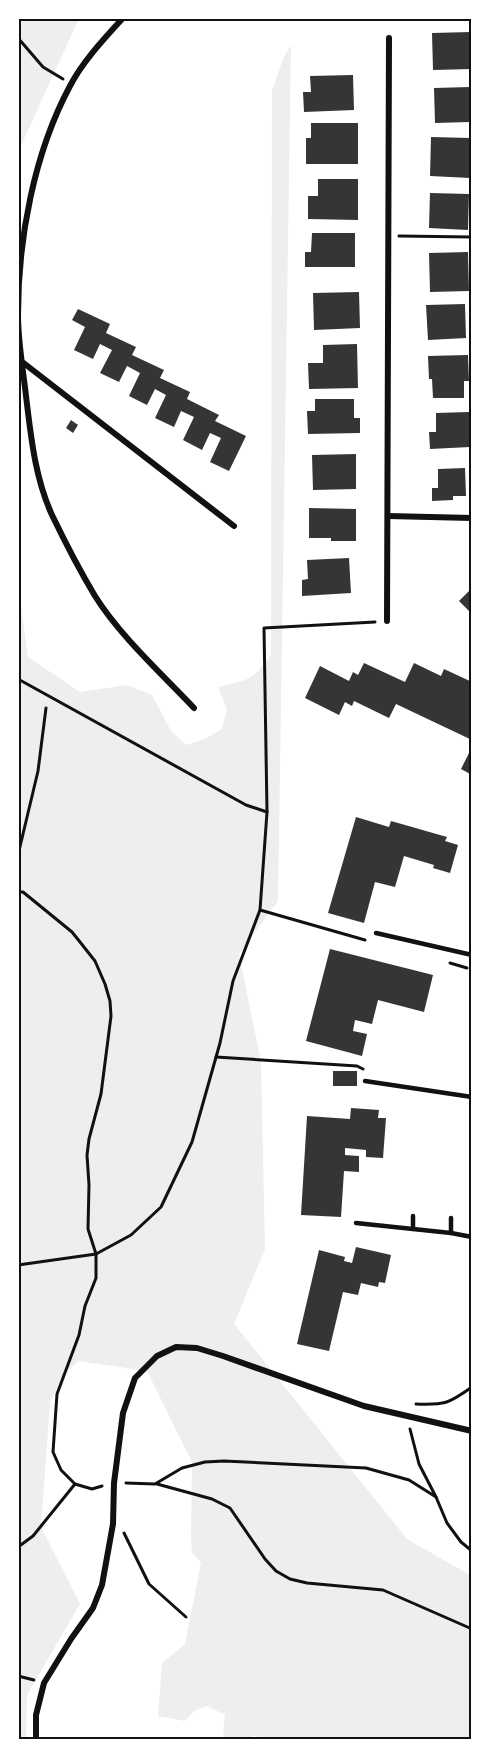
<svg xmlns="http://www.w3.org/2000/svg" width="490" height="1757" viewBox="0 0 490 1757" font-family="'Titillium Web',sans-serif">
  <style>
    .green { fill: #eee }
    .building { fill: #353535 }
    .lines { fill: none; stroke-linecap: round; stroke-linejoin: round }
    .path { stroke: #111; stroke-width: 3 }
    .service { stroke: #111; stroke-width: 4.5 }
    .minor { stroke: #111; stroke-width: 6 }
    .neatline { fill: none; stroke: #111; stroke-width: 2 }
  </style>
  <rect width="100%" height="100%" fill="#fff"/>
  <!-- green -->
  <g class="green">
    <path d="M18 18H81L76 25 18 152Z"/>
    <path d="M291 45 278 901 239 954 261 1062 265 1249 234 1324 407 1539 472 1576V1739H259L255 1735C246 1740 233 1742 223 1736L225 1715 207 1706 194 1711 185 1721 158 1716 162 1663 185 1644 201 1563 192 1552 191 1538 192 1462 147 1371 78 1361 62 1377 50 1403 41 1527 80 1604 27 1695 26 1739H18V584L28 657 80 692 127 685 152 695 171 731 186 745 205 739 222 729 227 709 218 687C248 680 252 681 271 655L272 91 283 59Z"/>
  </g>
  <!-- building -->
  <g class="building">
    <path d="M471 32 472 69 433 70 432 33Z"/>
    <path d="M353 75 354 110 304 112 303 92H311L310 76Z"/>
    <path d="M470 87V122L435 123 434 88Z"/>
    <path d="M311 123H358V164H306V138H311Z"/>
    <path d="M431 137 471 138 470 178 430 176Z"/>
    <path d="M318 179H358V220L308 219V196H318Z"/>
    <path d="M430 193 469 194 468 230 429 228Z"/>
    <path d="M312 233H355V267H305V252H311Z"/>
    <path d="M468 252 469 291 430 292 429 253Z"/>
    <path d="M359 292 360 328 314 330 313 293Z"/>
    <path d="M465 304 466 338 428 340 426 305Z"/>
    <path d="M78 309 110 324 106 333 136 347 132 355 164 370 160 378 190 392 187 399 219 415 215 421 246 436 229 471 210 462 221 438 210 433 202 450 183 440 194 417 181 411 174 427 155 418 166 395 155 389 147 405 129 396 140 373 127 366 119 382 100 373 112 350 100 344 93 359 74 350 85 327 72 320Z"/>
    <path d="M357 344 358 388 309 389 308 363H323V345Z"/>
    <path d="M468 355 469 381H464V398H433L432 379H429L428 356Z"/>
    <path d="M315 399H354V418H360V433L308 434 307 411H315Z"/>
    <path d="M469 412 470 447 430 449 429 432H436V413Z"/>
    <path d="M71 420 78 425 73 433 66 428Z"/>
    <path d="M356 454V489L313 490 312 455Z"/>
    <path d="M465 468 466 496H453V500L432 501V488H438V469Z"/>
    <path d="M309 508 356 509V541H331V538H309Z"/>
    <path d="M349 558 351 593 302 596V580L308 579 307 560Z"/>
    <path d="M472 588V614L459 601Z"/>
    <path d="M364 663 405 682 414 663 441 676 444 669 472 682V740L396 704 389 718 354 701 352 706 345 702 339 715 305 698 320 666 349 681 353 672 358 675Z"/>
    <path d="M472 747V775L461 769Z"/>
    <path d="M356 817 389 827 391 821 447 837 445 841 458 845 450 873 433 868 434 865 404 856 395 887 375 882 364 923 328 913Z"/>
    <path d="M330 949 433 975 424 1012 378 1000 372 1024 355 1020 353 1031 367 1034 362 1056 306 1041Z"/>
    <rect x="333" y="1071" width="24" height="15"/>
    <path d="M351 1108 379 1110 378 1118H386L383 1158 366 1157V1150L345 1148V1155L359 1156V1172L344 1171 341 1217 301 1215 307 1116 350 1119Z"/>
    <path d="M356 1247 391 1255 385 1283 379 1282 378 1287 361 1283 358 1295 343 1292 329 1351 297 1344 319 1250 345 1257 344 1261 352 1263Z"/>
  </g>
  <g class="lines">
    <!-- path -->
    <g class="path">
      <path d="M18 38 43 67 63 79"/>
      <path d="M399 236 472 237"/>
      <path d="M18 679 246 805 267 812"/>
      <path d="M18 855 38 771 46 708"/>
      <path d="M18 892H23L72 932 80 942 95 961 105 984 110 1001 111 1016 101 1094 89 1139 87 1155 89 1185 88 1229 96 1254V1278L85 1306 79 1335 57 1394 53 1452 61 1470 75 1484 92 1489 102 1486"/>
      <path d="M260 910 365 940"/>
      <path d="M450 963 467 968"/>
      <path d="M216 1057 357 1066 363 1069"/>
      <path d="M18 1265 96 1254 131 1235 161 1207 192 1142 220 1043 233 981 260 910 267 812 264 628 375 622"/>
      <path d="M416 1404C445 1405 448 1404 472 1387"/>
      <path d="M410 1429 419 1464 436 1497 447 1523 461 1542 472 1551"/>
      <path d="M126 1483 155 1484 182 1468 205 1462 224 1461 366 1468 409 1480 436 1497"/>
      <path d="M157 1484 212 1499 230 1508 265 1559 276 1571 290 1579 307 1583 383 1590 472 1629"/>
      <path d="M124 1533 149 1584 186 1617"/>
      <path d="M18 1547 33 1536 75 1484"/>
      <path d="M18 1676 34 1680"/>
    </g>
    <!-- service -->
    <g class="service">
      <path d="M376 933 472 955"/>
      <path d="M365 1081 472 1097"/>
      <path d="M413 1216V1229"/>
      <path d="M451 1218V1233"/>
      <path d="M356 1223 451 1233 472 1237"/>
    </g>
    <!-- minor -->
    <g class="minor">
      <path d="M123 18C104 39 83 61 70 86 34 153 18 239 18 315 18 342 23 369 26 396 31 437 35 478 52 515 65 542 80 571 95 596 120 636 162 674 194 708"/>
      <path d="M21 361 234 526"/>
      <path d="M388 516 472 518"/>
      <path d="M387 621 389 38"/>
      <path d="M36 1739V1715L44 1683 71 1639 93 1608 102 1585 113 1524 114 1483 123 1413 135 1378 157 1356 176 1347 197 1348 223 1356 364 1406 472 1431"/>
    </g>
  </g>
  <!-- border -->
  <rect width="490" height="1757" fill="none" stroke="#ffffff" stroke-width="39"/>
  <rect x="20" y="20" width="450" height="1718" class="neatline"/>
</svg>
